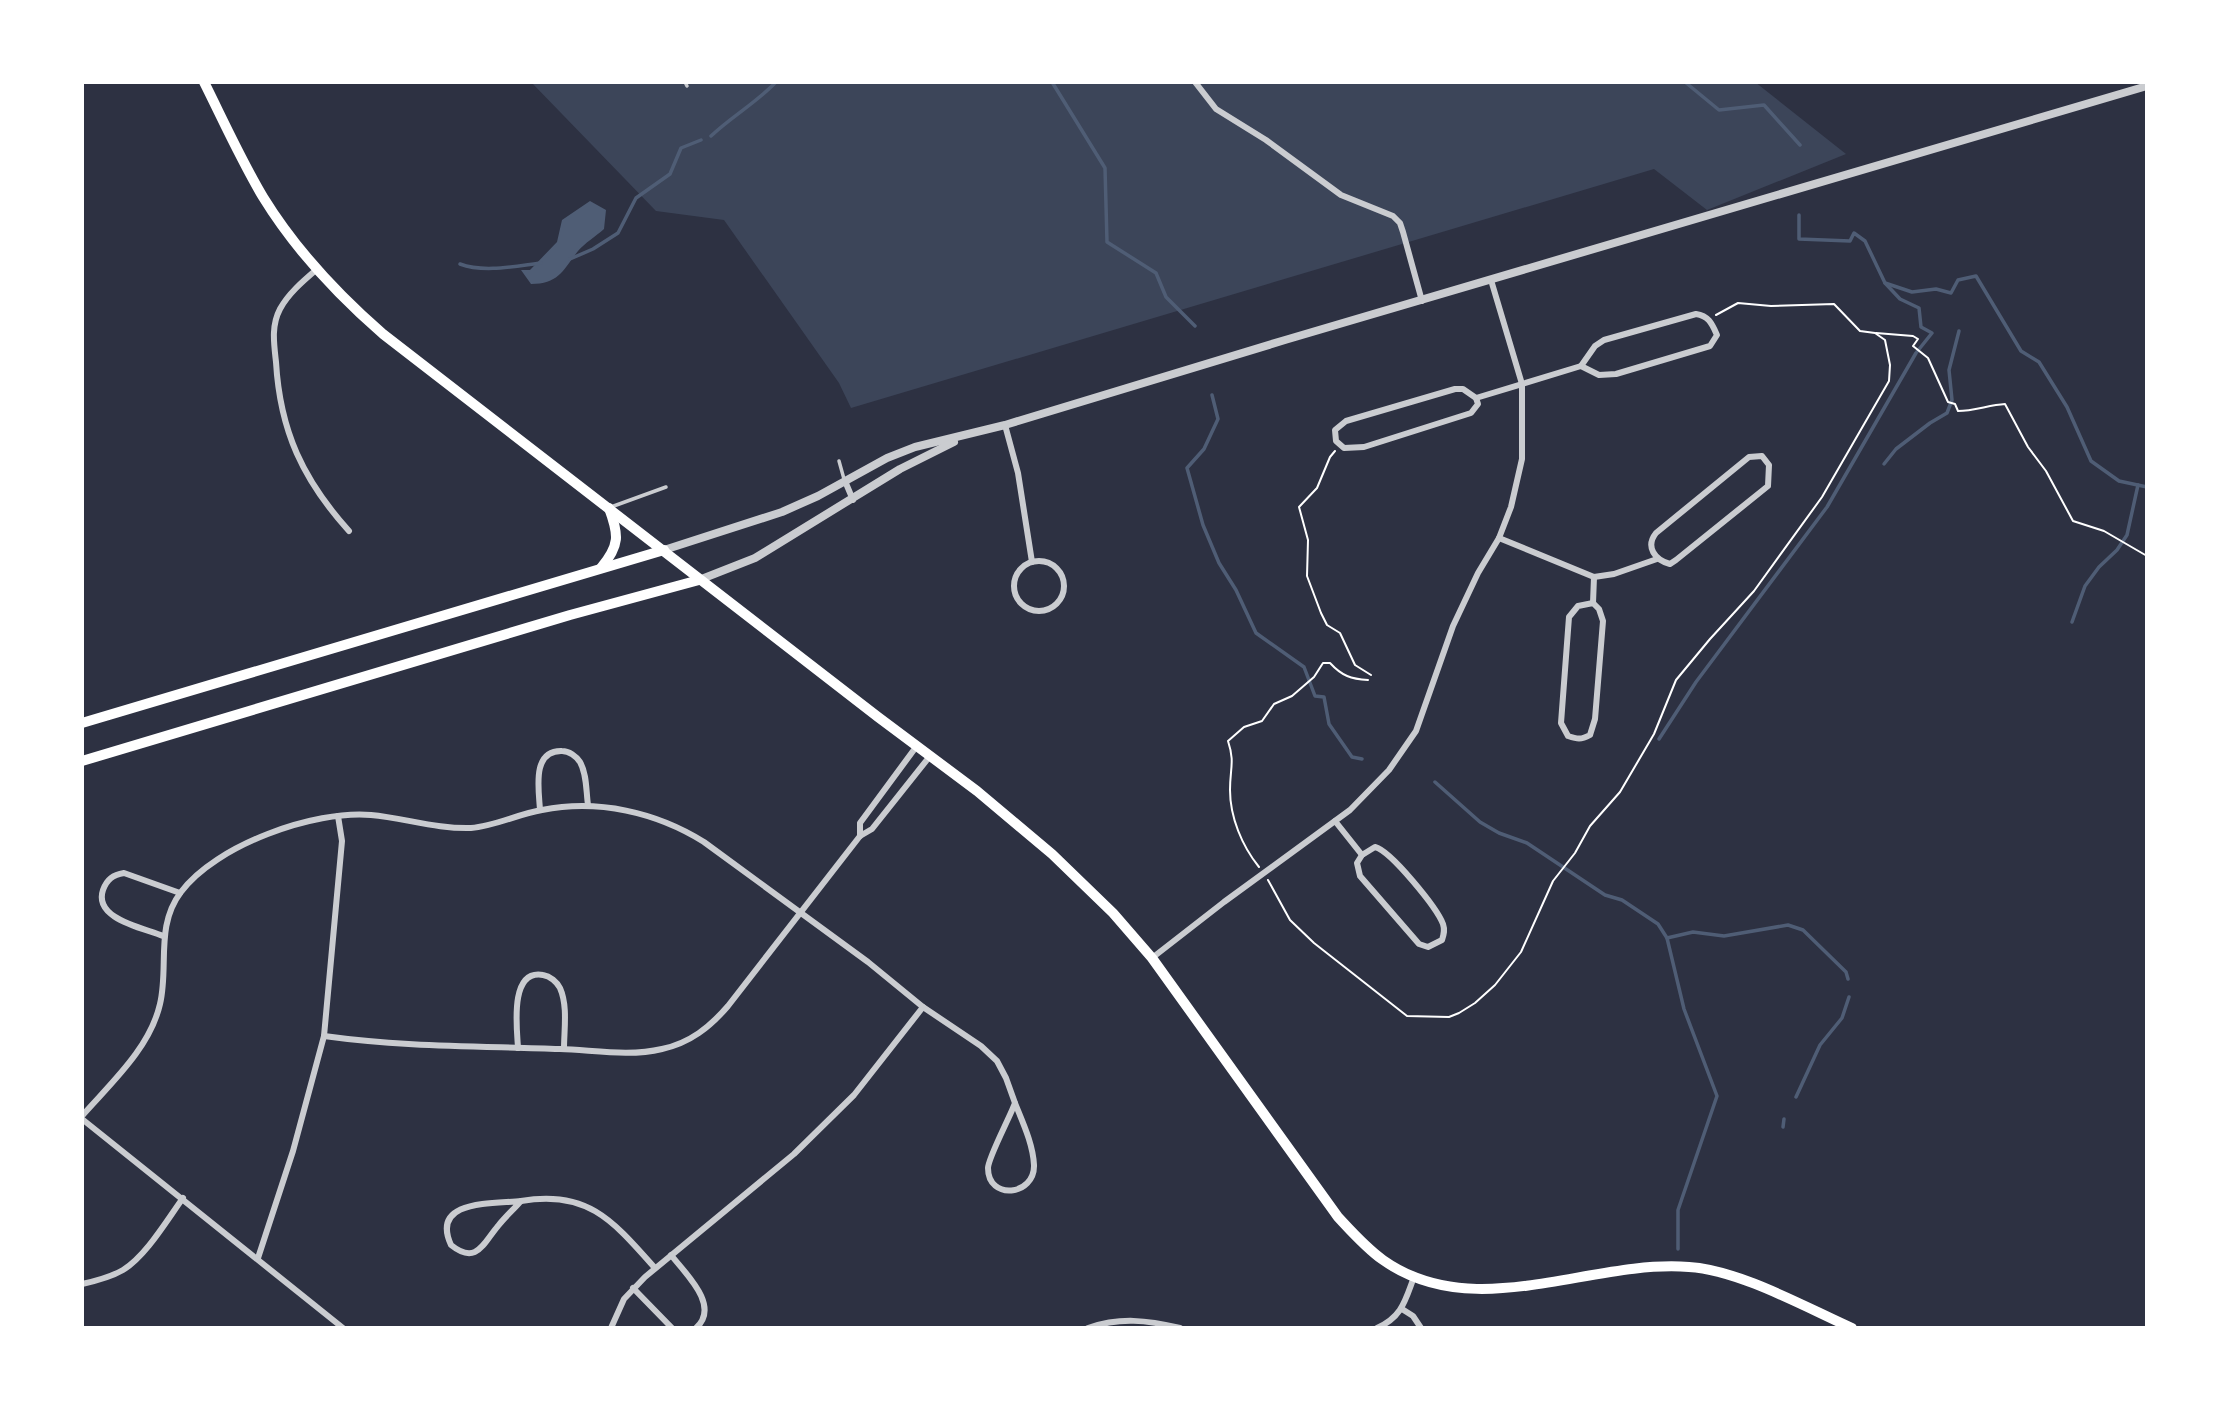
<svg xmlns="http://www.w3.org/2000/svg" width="2229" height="1410" viewBox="0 0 2229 1410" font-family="Signika,sans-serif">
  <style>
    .green { fill: #3c4559 }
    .water { fill: #4f5d75 }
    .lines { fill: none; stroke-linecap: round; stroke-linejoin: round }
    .stream { stroke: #4f5d75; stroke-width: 3.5 }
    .path { stroke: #fff; stroke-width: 2 }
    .service { stroke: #caccd0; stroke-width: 3.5 }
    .minor { stroke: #caccd0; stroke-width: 6 }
    .tertiary { stroke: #caccd0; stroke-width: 8 }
    .primary { stroke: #fff; stroke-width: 10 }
  </style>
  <rect width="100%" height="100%" fill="#2d3142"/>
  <!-- green -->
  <path class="green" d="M531 82H1755L1846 154 1707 210 1654 169 851 408 839 383 724 220 656 211Z"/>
  <!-- water -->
  <path class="water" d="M590 201 606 210 604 229C596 236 585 243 578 251 563 270 559 284 531 284L521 270H530L557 242 562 220Z"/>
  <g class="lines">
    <!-- stream -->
    <g class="stream">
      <path d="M1052 82 1105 168 1107 242 1156 273 1166 297 1195 326"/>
      <path d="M1685 82 1719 110 1764 105 1800 145"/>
      <path d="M711 136C732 116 756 103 776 82"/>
      <path d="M1799 215V239L1850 241 1854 233 1865 241 1885 283 1912 292 1936 289 1951 293 1958 280 1976 276 2021 351 2039 362 2067 407 2091 461 2119 481 2147 487"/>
      <path d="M570 259 593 249 618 233 636 198 670 174 681 148 701 140"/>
      <path d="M460 264C484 273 516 266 541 263"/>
      <path d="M1212 395 1218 419 1204 449 1187 468 1203 525 1219 563 1236 590 1256 633 1304 667 1315 696 1324 697 1329 724 1352 757 1362 759"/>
      <path d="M1884 464 1896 449 1930 423 1947 413 1952 400 1949 370 1959 331"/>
      <path d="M2072 622 2085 586 2099 567 2117 550 2127 535 2138 485"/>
      <path d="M1659 739 1696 682 1827 507 1916 353 1932 333 1921 327 1919 308 1900 299 1885 283"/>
      <path d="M1435 782 1480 822 1499 833 1527 843 1605 895 1622 900 1658 924 1667 938 1684 1009 1717 1096 1678 1210V1249"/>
      <path d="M1667 938 1693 932 1724 936 1788 925 1803 930 1846 972 1848 979"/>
      <path d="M1796 1097 1820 1045 1842 1018 1849 997"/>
      <path d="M1783 1127 1784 1119"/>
    </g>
    <!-- path -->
    <g class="path">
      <path d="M1876 333 1913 336 1918 339 1913 346 1928 358 1948 402 1955 404 1958 411C1974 411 1989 405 2005 404L2028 447 2046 471 2073 521 2104 531 2147 556"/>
      <path d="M1335 451 1330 457 1317 488 1299 507 1308 540 1307 576 1321 613 1327 625 1340 633 1355 665 1371 675"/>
      <path d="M1259 867C1242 846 1230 817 1230 790 1230 768 1235 762 1228 741L1244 727 1262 721 1274 704 1292 696 1314 677 1323 663H1330C1342 676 1351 679 1368 680"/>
      <path d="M1268 880 1290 920 1314 943 1407 1016 1449 1017 1459 1013 1475 1003 1495 985 1521 952 1553 881 1575 853 1590 826 1620 792 1654 734 1676 680 1710 639 1754 591 1822 497 1889 381 1890 365 1885 340 1875 333 1860 331 1834 304 1771 306 1738 303 1716 315"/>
    </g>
    <!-- service -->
    <g class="service">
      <path d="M685 82 687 86"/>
      <path d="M839 461 844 479"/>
      <path d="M611 507 666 487"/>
    </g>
    <!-- minor -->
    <g class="minor">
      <path d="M1195 82 1216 109 1266 140 1341 195 1393 216 1400 223 1403 232 1422 301"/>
      <path d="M316 270C303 281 288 294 280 309 271 326 274 344 276 362 280 431 303 480 349 531"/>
      <path d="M1696 314C1709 316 1712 324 1717 335L1710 346 1616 374 1599 375 1581 366 1595 346 1604 340Z"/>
      <path d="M1455 389H1463L1476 398 1478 404 1471 413 1364 447 1344 448 1336 441 1335 430 1346 421Z"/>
      <path d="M1476 398 1581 366"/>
      <path d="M1005 425 1018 473 1032 562"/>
      <path d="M1762 456 1769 465 1768 486 1676 560 1670 564C1655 560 1645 547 1656 533L1749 457Z"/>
      <path d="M845 481 853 500"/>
      <path d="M1499 538 1594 577 1614 574 1657 559"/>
      <circle cx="1039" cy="586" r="25"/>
      <path d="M1593 603 1599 609 1603 621 1595 719 1590 735C1581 740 1577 739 1568 736L1561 723 1569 617 1578 606Z"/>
      <path d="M1593 603 1594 577"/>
      <path d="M540 810C539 791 531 750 562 751 569 751 576 756 580 762 587 774 586 791 588 805"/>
      <path d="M1335 821 1362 855"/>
      <path d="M860 836V823L916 747"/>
      <path d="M1375 847C1391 851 1437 908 1443 924 1445 930 1444 934 1442 940L1428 947 1419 944 1360 876 1357 863 1362 855Z"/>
      <path d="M163 936C144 928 93 919 103 890 107 879 113 875 124 873L180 893"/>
      <path d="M1152 958 1224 902 1350 810 1389 770 1416 731 1453 626 1478 573 1499 538 1511 507 1522 459V384L1491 280"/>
      <path d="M324 1036C403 1047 481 1046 560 1049 593 1050 629 1057 662 1049 690 1043 710 1027 728 1006L860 836 872 829 930 756"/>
      <path d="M518 1048C517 1029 509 969 543 975 550 976 557 982 560 988 568 1006 564 1030 564 1049"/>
      <path d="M1015 1103C1023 1123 1033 1144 1034 1165 1035 1196 988 1201 988 1168 988 1158 1010 1117 1015 1103Z"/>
      <path d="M82 1116C111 1083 150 1048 160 1004 169 967 155 926 181 892 216 845 314 810 371 815 404 818 437 829 471 828 495 826 518 814 542 810 598 799 656 812 704 842L868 962 923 1007 981 1046 997 1061 1006 1078 1015 1103"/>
      <path d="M82 1119 343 1328"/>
      <path d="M521 1201C514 1209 505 1217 498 1226 484 1242 477 1266 451 1245 430 1199 493 1204 521 1201Z"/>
      <path d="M521 1201C588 1189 614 1222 655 1268"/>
      <path d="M671 1255C685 1273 721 1306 696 1328"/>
      <path d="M258 1258 293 1151 324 1036 342 841 338 816"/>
      <path d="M82 1284C96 1281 111 1277 123 1270 146 1256 167 1220 183 1198"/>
      <path d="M633 1288 672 1328"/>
      <path d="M1402 1309 1413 1316 1421 1328"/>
      <path d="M611 1328 624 1299 645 1277 794 1154 854 1095 923 1007"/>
      <path d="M1088 1328C1120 1317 1147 1320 1180 1328"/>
      <path d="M1377 1328C1402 1317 1405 1301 1414 1277"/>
    </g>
    <!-- tertiary -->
    <g class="tertiary">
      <path d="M664 550 782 512 818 496 887 458 915 447 1005 425 1285 340 2147 86"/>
      <path d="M699 580 755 558 900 469 954 442"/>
    </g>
    <!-- primary -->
    <g class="primary">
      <path d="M204 82C223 120 241 160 263 197 295 249 337 294 383 334L878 717 977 791 1052 854 1113 913 1152 958 1338 1217C1352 1232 1366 1248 1383 1260 1475 1325 1589 1259 1689 1267 1739 1270 1805 1307 1852 1328"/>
      <path d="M601 568C620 545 619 535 609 508"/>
      <path d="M82 723 664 550"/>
      <path d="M82 761 570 615 699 580"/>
    </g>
  </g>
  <!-- border -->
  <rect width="2229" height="1410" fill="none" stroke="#ffffff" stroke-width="168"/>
</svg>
